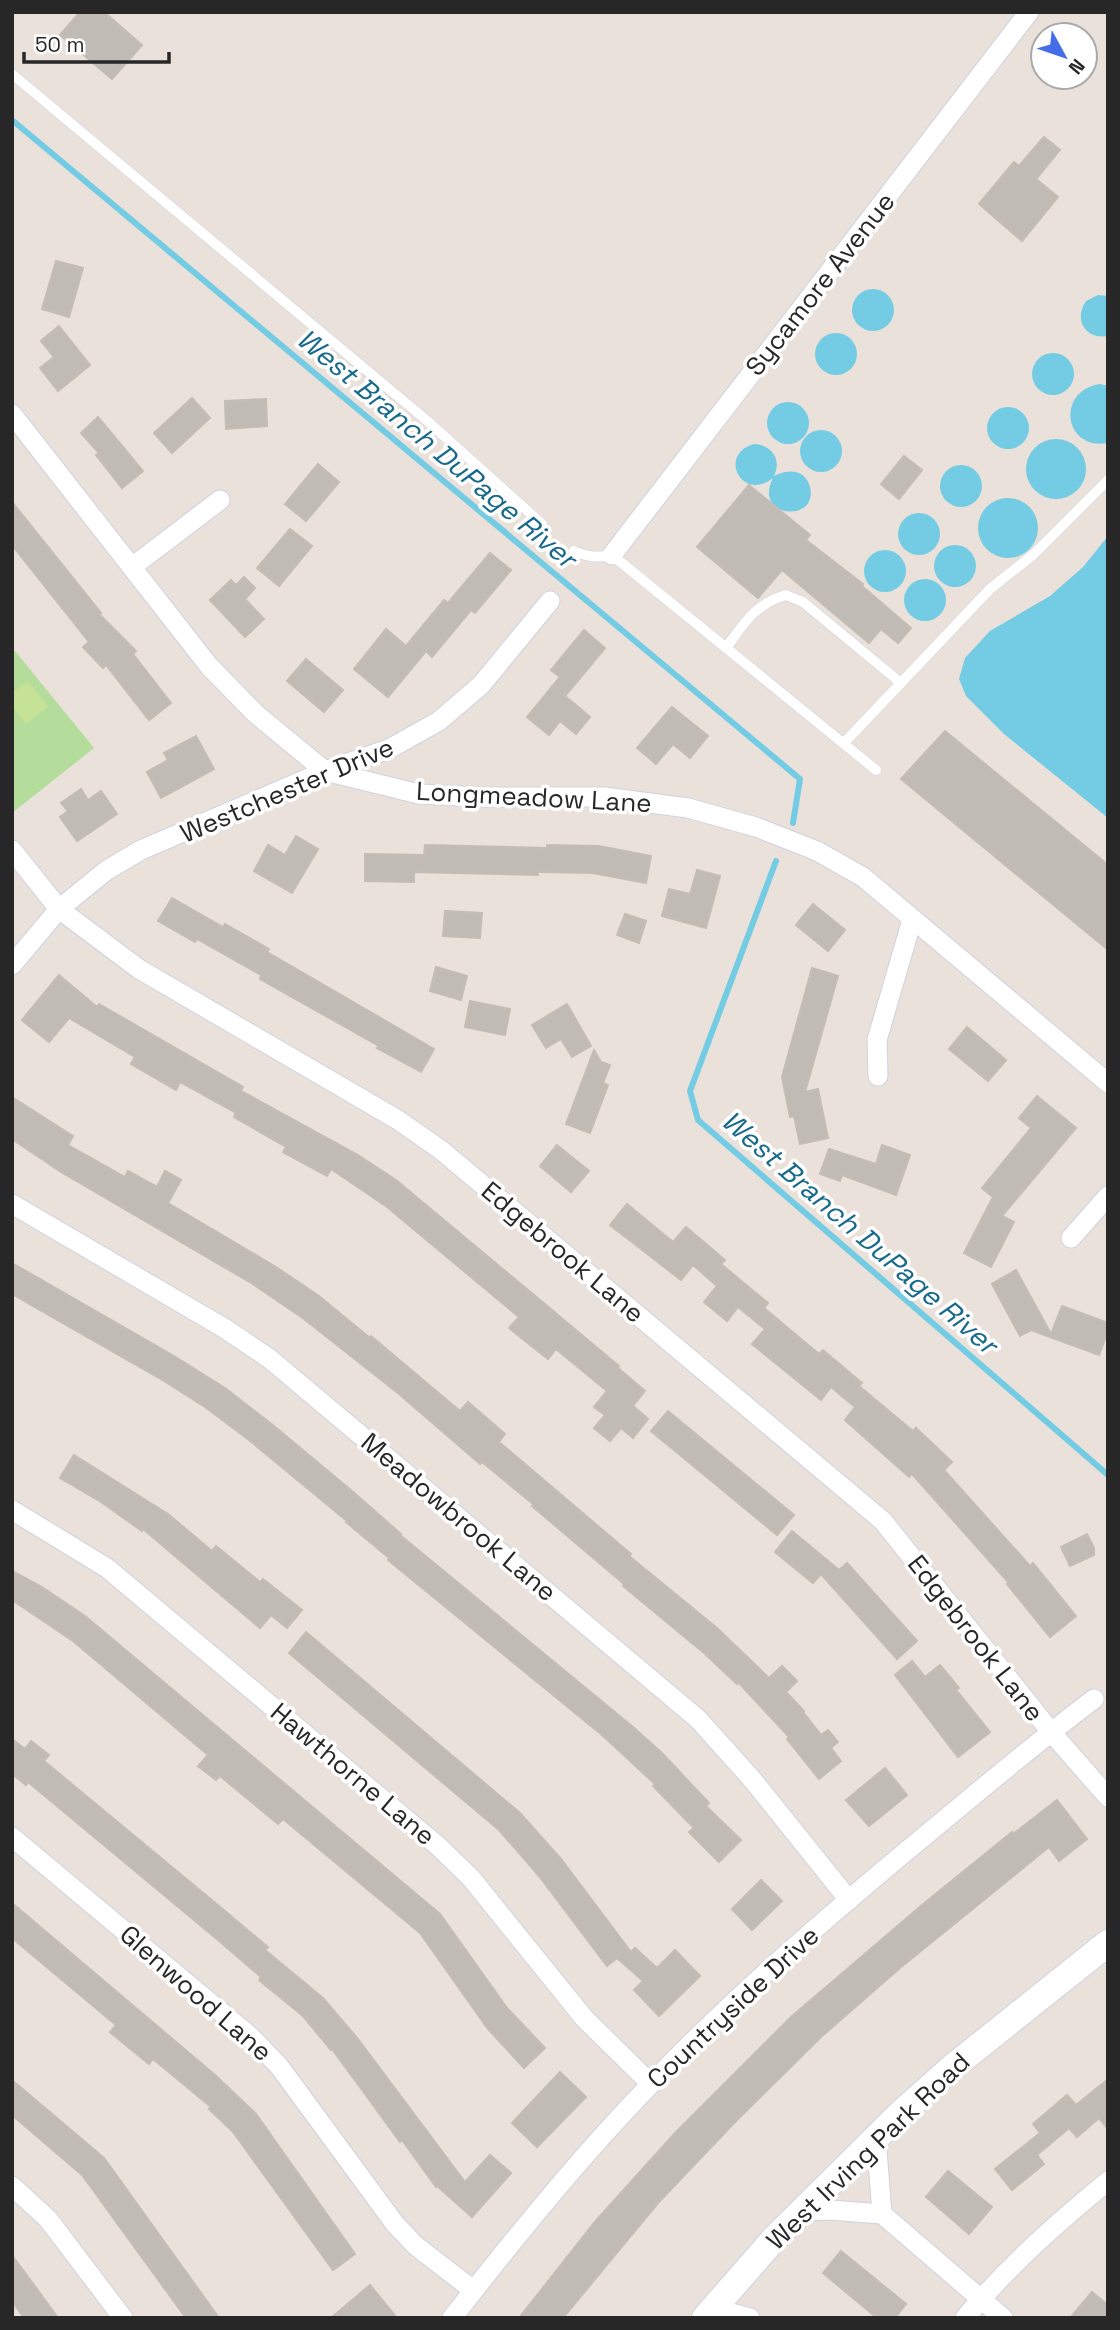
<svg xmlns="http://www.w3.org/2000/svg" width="1120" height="2330" viewBox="0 0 1120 2330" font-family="'Space Grotesk',sans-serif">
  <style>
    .green { fill: #b4dc9a }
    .pitch { fill: #c6e296 }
    .water { fill: #74cce4 }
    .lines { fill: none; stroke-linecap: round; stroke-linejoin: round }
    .stream { stroke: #74cce4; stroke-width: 6 }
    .building { fill: #c1bbb6; stroke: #c4bdb4; stroke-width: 2 }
    .service-casing { stroke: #cfd3df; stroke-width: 11 }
    .minor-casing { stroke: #cfd3df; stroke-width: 21 }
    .secondary-casing { stroke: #cfd3df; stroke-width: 28 }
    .service { stroke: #fff; stroke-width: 10 }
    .minor { stroke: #fff; stroke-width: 19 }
    .secondary { stroke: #fff; stroke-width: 26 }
    .labels { text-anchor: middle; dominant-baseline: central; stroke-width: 7; stroke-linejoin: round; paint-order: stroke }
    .street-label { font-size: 26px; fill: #272727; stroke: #fff }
    .water-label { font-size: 28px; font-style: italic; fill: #176a8b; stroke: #fff }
  </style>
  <rect width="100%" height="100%" fill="#e9e1da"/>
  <!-- green -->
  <path class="green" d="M15 651 94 748 12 813V654Z"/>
  <!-- pitch -->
  <path class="pitch" d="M28 681 48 707 26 724 12 706V693Z"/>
  <!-- water -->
  <g class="water">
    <circle cx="873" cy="310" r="21"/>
    <path d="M1098 295 1108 296V336C1086 340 1073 320 1086 301Z"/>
    <circle cx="836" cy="354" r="21"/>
    <circle cx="1053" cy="374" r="21"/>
    <path d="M1100 384 1108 386V443C1064 451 1055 391 1100 384Z"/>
    <circle cx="788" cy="423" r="21"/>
    <circle cx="1008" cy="428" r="21"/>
    <circle cx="821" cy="451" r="21"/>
    <circle cx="1056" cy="469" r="30"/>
    <path d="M754 444C772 445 782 459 774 476 787 469 805 468 810 487 819 523 752 519 773 478 742 503 717 454 754 444Z"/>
    <circle cx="961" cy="486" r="21"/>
    <circle cx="1008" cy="528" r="30"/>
    <circle cx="919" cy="534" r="21"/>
    <path d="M1108 536V818L1004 734 966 696 959 679 965 658 990 631 1050 596 1083 567Z"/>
    <circle cx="955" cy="566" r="21"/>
    <circle cx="885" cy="571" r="21"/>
    <circle cx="925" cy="600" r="21"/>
  </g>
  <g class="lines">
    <!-- stream -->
    <g class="stream">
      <path d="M12 120 800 779 793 823"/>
      <path d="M776 861 690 1091 698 1120 1108 1475"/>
    </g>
  </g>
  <!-- building -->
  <g class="building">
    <path d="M80 12H104L142 45 112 79 60 35Z"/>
    <path d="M1044 137 1060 150 1036 179 1058 197 1022 241 979 204 1014 162 1019 166Z"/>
    <path d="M56 261 83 268 69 317 42 309Z"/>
    <path d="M59 326 90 365 58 391 40 368 54 357 41 341Z"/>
    <path d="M192 398 210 418 172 453 154 433Z"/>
    <path d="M266 399 267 426 226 429 225 401Z"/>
    <path d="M98 417 143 471 122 488 96 455 99 453 81 433Z"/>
    <path d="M904 456 922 470 899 499 881 484Z"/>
    <path d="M318 464 339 482 306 521 285 504Z"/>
    <path d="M749 485 810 535 806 540 863 584 862 586 911 628 898 643 881 629 869 643 782 570 758 598 697 547Z"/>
    <path d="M12 502 101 613 99 614 136 651 133 654 171 703 149 720 106 665 103 668 83 647 89 642 12 545Z"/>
    <path d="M290 529 312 546 279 586 257 568Z"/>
    <path d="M490 553 511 570 475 613 471 610 432 657 426 651 388 697 354 669 386 629 406 646 444 600 448 603Z"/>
    <path d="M244 577 255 588 245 599 264 619 245 637 210 600 231 580 236 585Z"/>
    <path d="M584 630 605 648 565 696 590 717 576 734 560 721 549 735 527 717 560 677 551 670Z"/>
    <path d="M306 659 343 690 324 712 287 681Z"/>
    <path d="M672 707 708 736 690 758 673 744 656 764 637 748Z"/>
    <path d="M945 731 1108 865V950L901 779Z"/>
    <path d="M196 736 214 769 161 798 147 772 168 760 164 753Z"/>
    <path d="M81 789 88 800 101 791 117 814 77 841 60 817 68 811 61 803Z"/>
    <path d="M296 836 318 849 292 893 254 871 268 845 285 855Z"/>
    <path d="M425 845 547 848V845L599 846 651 856 646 883 593 873 542 872H538V875L414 872V882L365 881V854L424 855Z"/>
    <path d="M697 870 720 876 706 928 662 916 669 889 690 894Z"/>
    <path d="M172 898 223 927 225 924 269 949 267 952 434 1049 421 1072 377 1048 379 1046 260 979 261 975 197 939 195 942 158 921Z"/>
    <path d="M813 904 845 930 828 951 796 925Z"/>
    <path d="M445 911 482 913 480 938 443 936Z"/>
    <path d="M625 914 646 921 639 943 617 935Z"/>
    <path d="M436 967 467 976 461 1000 430 991Z"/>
    <path d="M812 968 838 976 805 1092 818 1089 828 1138 800 1144 794 1116 790 1117 782 1077Z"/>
    <path d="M59 975 97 1007 99 1004 243 1087 241 1091 358 1155 396 1180 619 1366 618 1368 645 1391 633 1406 648 1419 633 1438 621 1428 610 1441 594 1428 605 1415 594 1407 607 1391 556 1349 548 1359 509 1328 519 1317 387 1207 331 1169 327 1176 283 1152 286 1147 234 1117 236 1113 180 1082 176 1090 131 1064 135 1057 69 1018 49 1042 22 1020Z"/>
    <path d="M470 1001 510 1009 505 1035 465 1027Z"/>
    <path d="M567 1004 591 1046 572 1057 561 1039 546 1048 532 1025Z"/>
    <path d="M967 1027 1006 1060 988 1081 949 1049Z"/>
    <path d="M594 1050 601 1062 610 1065 603 1083 608 1085 590 1133 566 1124Z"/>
    <path d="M1037 1096 1076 1128 1002 1216 1014 1222 991 1267 964 1253 993 1197 982 1188 1031 1128 1019 1118Z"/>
    <path d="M12 1097 73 1136 68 1145 125 1177 128 1171 157 1187 165 1171 181 1180 168 1203 276 1267 319 1296 370 1338 371 1336 460 1411 468 1402 505 1434 499 1442 631 1554 629 1556 717 1628 769 1678 782 1666 797 1681 786 1692 804 1711 803 1712 821 1735 828 1730 838 1742 831 1748 841 1761 819 1779 787 1739 789 1737 739 1683 737 1684 704 1653 623 1586 624 1584 532 1506 533 1504 482 1462 480 1464 399 1394 304 1319 253 1284 61 1172 12 1139Z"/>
    <path d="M557 1145 589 1171 571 1192 540 1166Z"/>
    <path d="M882 1145 910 1155 896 1195 842 1175 840 1181 820 1174 829 1149 876 1164Z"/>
    <path d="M627 1204 673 1242 686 1227 725 1260 721 1264 768 1303 764 1308 819 1354 823 1350 862 1383 859 1386 913 1431 916 1428 952 1462 944 1470 1030 1566 1033 1563 1076 1616 1050 1637 1007 1584 1009 1583 912 1474 909 1477 845 1420 855 1407 831 1387 821 1400 752 1344 765 1329 738 1307 727 1321 704 1302 717 1286 693 1265 681 1280 610 1225Z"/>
    <path d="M12 1263 174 1356 225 1388 274 1426 352 1491 401 1534 400 1535 633 1727 662 1753 709 1803 706 1806 741 1840 719 1862 689 1832 694 1828 653 1786 655 1784 602 1735 388 1560 389 1558 346 1522 347 1521 249 1440 205 1407 164 1381 12 1294Z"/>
    <path d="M1016 1270 1051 1334 1062 1306 1108 1323V1331L1099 1355 1031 1330 1020 1336 992 1284Z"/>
    <path d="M668 1411 794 1515 777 1535 651 1431Z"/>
    <path d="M74 1455 168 1514 212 1551 216 1546 260 1582 263 1579 302 1610 287 1628 271 1615 260 1628 143 1529 142 1531 101 1502 60 1478Z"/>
    <path d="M792 1531 839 1570 847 1563 917 1641 897 1659 821 1574 813 1583 775 1552Z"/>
    <path d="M1087 1534 1094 1548V1555L1070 1566 1061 1547Z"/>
    <path d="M12 1571 42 1587 85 1616 440 1914 507 2008 545 2048 524 2068 488 2029 420 1933 283 1819 278 1824 220 1776 216 1780 198 1766 208 1755 73 1641 12 1600Z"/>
    <path d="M306 1632 520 1813 561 1859 631 1952 635 1948 657 1968 675 1950 700 1976 659 2016 634 1990 643 1981 617 1958 607 1966 539 1876 499 1830 289 1653Z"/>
    <path d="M912 1661 925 1677 940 1665 959 1688 956 1690 990 1732 958 1757 895 1675Z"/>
    <path d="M12 1739 25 1749 31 1741 49 1755 44 1761 225 1911 268 1947 265 1950 323 1998 358 2039 465 2182 490 2155 511 2173 472 2217 437 2186 436 2187 402 2140 400 2142 332 2049 331 2050 303 2016 259 1980 261 1977 218 1940 28 1782 26 1785 12 1774Z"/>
    <path d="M885 1768 907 1795 869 1826 846 1800Z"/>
    <path d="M1057 1800 1087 1839 1059 1861 1049 1847 900 1968 821 2037 735 2122 658 2203 563 2318H519L594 2223 637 2175 676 2132 791 2017 922 1905 1012 1832 1013 1834Z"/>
    <path d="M761 1880 782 1901 752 1930 732 1909Z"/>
    <path d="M12 1903 215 2075 256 2114 355 2254 333 2270 233 2132 209 2109 211 2107 153 2059 149 2064 110 2032 116 2025 12 1938Z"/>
    <path d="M560 2072 586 2097 537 2147 512 2123Z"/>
    <path d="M1108 2079V2129L1099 2118 1077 2137 1069 2128 1037 2155 1044 2164 1012 2190 995 2169 1040 2133 1033 2124 1067 2095 1076 2105Z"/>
    <path d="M12 2080 104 2158 219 2318H186L82 2175 12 2115Z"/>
    <path d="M948 2171 992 2207 969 2234 926 2197Z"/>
    <path d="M841 2251 906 2304 895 2318H877L823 2273Z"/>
    <path d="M12 2255 58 2318H24L12 2301Z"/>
    <path d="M370 2285 397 2318H331Z"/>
    <path d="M1092 2292 1108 2305V2318H1070Z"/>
  </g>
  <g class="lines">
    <defs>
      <g id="service">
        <path d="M12 74 425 419 542 524"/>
        <path d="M574 551C588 557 597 558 612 555L876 770"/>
        <path d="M726 648C745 622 755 604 786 595L803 602 901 683"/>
        <path d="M844 743 990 589 1034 554 1108 480"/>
      </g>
      <g id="minor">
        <path d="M12 414 209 666 256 714 325 771 419 794 483 797H604L688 808 756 827 817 851 863 877 1108 1083"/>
        <path d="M612 555 1029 12"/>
        <path d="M132 567 220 500"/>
        <path d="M12 850 59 909 139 969 398 1120 441 1150 883 1521 1051 1732 1108 1797"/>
        <path d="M12 965 59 909 107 870 141 850 325 771 389 749 439 721 481 685 550 601"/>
        <path d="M878 1076 877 1040 912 920"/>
        <path d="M12 1204 224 1328 270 1359 698 1719 751 1778 849 1900"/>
        <path d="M1071 1238 1108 1196"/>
        <path d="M12 1510 107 1568 438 1846 471 1878 584 2018 651 2084"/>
        <path d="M12 1837 251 2037 279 2066 395 2224 416 2246 473 2290"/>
        <path d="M876 2137 882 2214"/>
        <path d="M12 2186 48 2219 123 2318"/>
        <path d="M802 2211 830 2210 882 2214 1003 2318"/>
        <path d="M712 2308 750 2318"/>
        <path d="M452 2318C515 2238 579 2158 651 2084 735 1996 827 1917 921 1839 978 1792 1034 1744 1094 1699"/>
        <path d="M965 2318C1007 2267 1057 2223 1108 2181"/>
      </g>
      <path id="secondary" d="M705 2318 774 2239 901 2113 954 2066 1108 1943"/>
    </defs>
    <!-- service casing -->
    <use href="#service" class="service-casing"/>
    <!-- minor casing -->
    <use href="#minor" class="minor-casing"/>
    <!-- secondary casing -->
    <use href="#secondary" class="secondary-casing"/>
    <!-- service -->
    <use href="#service" class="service"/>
    <!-- minor -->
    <use href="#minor" class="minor"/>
    <!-- secondary -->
    <use href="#secondary" class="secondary"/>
  </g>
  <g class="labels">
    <!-- street labels -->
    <g class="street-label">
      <text transform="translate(820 284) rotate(-52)">Sycamore Avenue</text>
      <text transform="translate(287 790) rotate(-23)">Westchester Drive</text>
      <text transform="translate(534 797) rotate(3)">Longmeadow Lane</text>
      <text transform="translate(563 1252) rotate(40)">Edgebrook Lane</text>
      <text transform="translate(459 1517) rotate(40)">Meadowbrook Lane</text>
      <text transform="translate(976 1638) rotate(52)">Edgebrook Lane</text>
      <text transform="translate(353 1774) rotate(40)">Hawthorne Lane</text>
      <text transform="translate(196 1993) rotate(41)">Glenwood Lane</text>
      <text transform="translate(733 2007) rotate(-43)">Countryside Drive</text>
      <text transform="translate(868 2151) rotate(-44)">West Irving Park Road</text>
    </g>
    <!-- water labels -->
    <g class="water-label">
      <text transform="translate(437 448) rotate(40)">West Branch DuPage River</text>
      <text transform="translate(860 1232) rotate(41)">West Branch DuPage River</text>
    </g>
  </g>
  <!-- border -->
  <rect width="1120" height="2330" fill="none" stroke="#272727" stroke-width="28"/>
  <!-- north arrow -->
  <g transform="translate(1064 56) rotate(130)"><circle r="33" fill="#ffffff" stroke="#a9a9a9" stroke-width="2"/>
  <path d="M0-5L12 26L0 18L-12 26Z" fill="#456dea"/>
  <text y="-10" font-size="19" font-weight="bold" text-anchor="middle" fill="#272727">N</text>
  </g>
  <!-- scale -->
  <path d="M24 52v10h145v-10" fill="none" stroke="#272727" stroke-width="3.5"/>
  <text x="35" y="52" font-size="21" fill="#272727" stroke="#ffffff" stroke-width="5" paint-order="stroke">50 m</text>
</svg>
